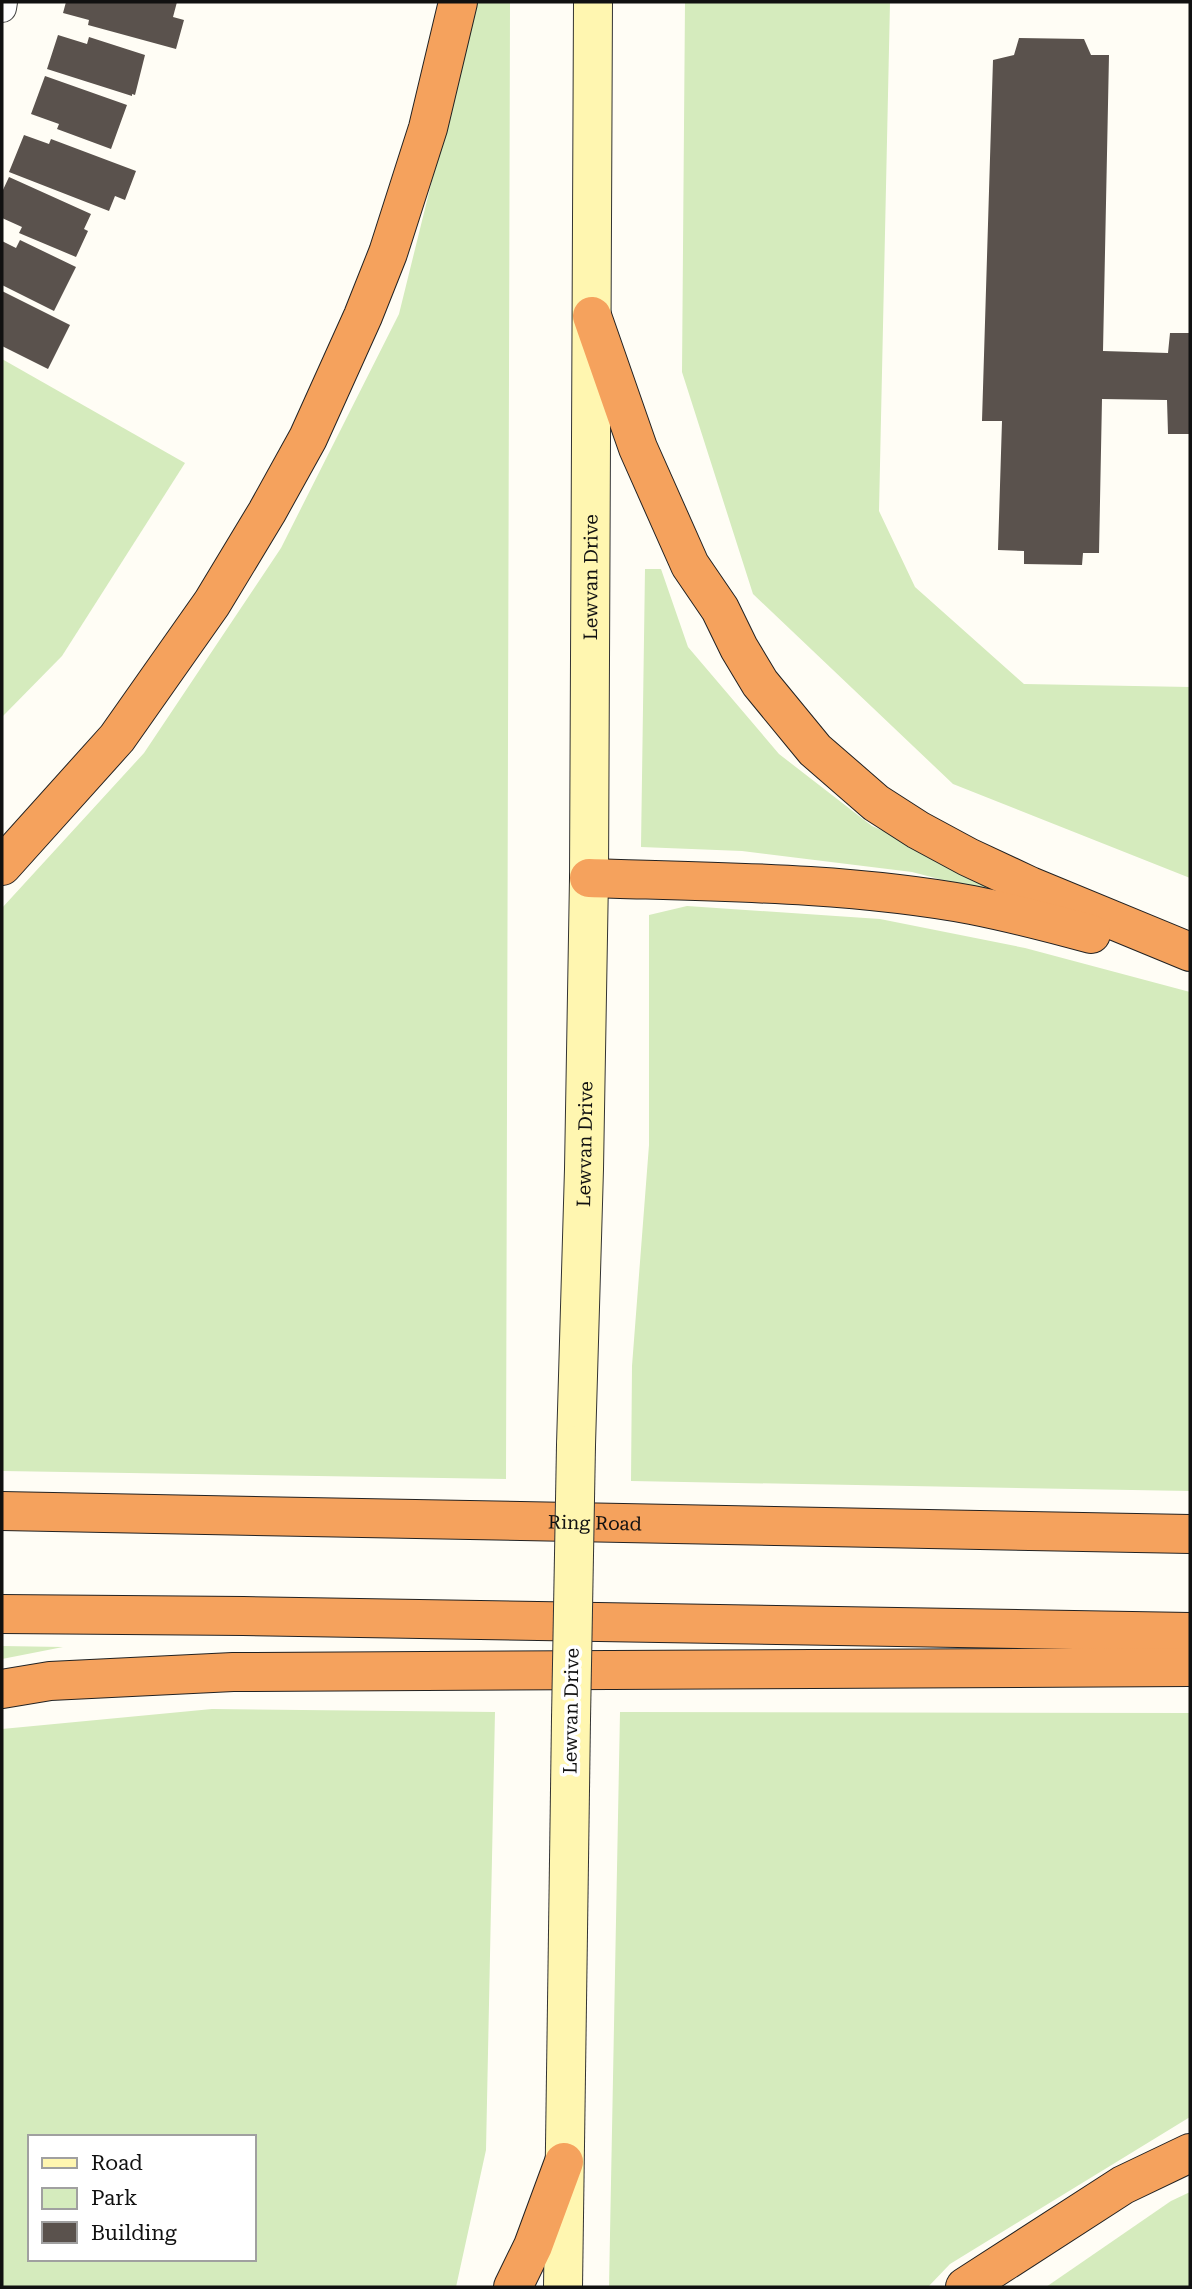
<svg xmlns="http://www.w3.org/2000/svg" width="1192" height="2289" viewBox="0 0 1192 2289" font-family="'Roboto Serif',serif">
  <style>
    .green { fill: #d5ebbd; fill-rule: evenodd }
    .building { fill: #5a524d }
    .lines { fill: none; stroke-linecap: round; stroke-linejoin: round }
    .street-casing { stroke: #444; stroke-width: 30 }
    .secondary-casing { stroke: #333; stroke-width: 40 }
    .highway-casing { stroke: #222; stroke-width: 40 }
    .street { stroke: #fff; stroke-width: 28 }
    .secondary { stroke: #fff6b0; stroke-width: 38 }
    .highway { stroke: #f5a25d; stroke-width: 38 }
    .secondary-bridge-casing { stroke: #333; stroke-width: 40; stroke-linecap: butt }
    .secondary-bridge { stroke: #fff6b0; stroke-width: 38 }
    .labels { text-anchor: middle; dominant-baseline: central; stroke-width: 7; stroke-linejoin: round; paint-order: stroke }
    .street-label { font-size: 19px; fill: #111; stroke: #fff }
  </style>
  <rect width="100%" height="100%" fill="#fffdf5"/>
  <!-- green -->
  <g class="green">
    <path d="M476 2H510L506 1479 2 1471V908L144 753 281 548 399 314Z"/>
    <path d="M685 2H890L879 511 915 587 1024 684 1190 687V878L953 784 753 594 682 372Z"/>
    <path d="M2 359 185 463 62 656 2 717Z"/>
    <path d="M645 569H661L688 647 779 754 872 826 1028 893 1024 901 912 872 742 851 641 847Z"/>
    <path d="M687 906 880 919 1025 948 1190 992V1491L631 1481 632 1366 649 1145V915Z"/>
    <path d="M2 1646 63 1647 2 1659Z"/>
    <path d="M212 1709 495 1712 486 2150 456 2287H2V1729ZM30 2137H254V2259H30Z"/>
    <path d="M620 1712 1190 1713V2117L950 2264 928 2287H609Z"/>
    <path d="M1190 2192V2287H1046L1171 2201Z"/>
  </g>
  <!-- building -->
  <g class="building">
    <path d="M66 2H177L173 17 184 20 176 49 88 25 89 20 63 13Z"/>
    <path d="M58 35 87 44 89 37 145 55 135 95 132 94V96L47 69Z"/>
    <path d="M1019 38 1084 39 1091 55H1109L1103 351 1168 353 1170 333H1190V434H1168L1167 400 1102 399 1099 553H1083L1082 565 1024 564V551L998 550 1002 421H982L993 60 1014 55Z"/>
    <path d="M45 76 127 105 111 149 57 129 59 124 31 114Z"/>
    <path d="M24 135 49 144 51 139 136 171 125 200 115 196 109 211 9 172Z"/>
    <path d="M9 177 91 214 84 229 88 231 76 257 19 233 22 227 2 218V192Z"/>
    <path d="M20 240 76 267 54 311 2 285V241L16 248Z"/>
    <path d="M2 291 70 325 48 369 2 346Z"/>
  </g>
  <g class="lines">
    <defs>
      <path id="street" d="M2 8 3 2"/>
      <g id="secondary">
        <path id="s1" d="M576 1445 584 1169 589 878 593 2"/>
        <path d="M563 2287 571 1719"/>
      </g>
      <g id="highway">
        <path d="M592 316 638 448 690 565 720 609 739 648 760 683 815 750 876 803 918 830 968 857 1030 886 1190 952"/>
        <path d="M2 866 117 738 212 603 267 512 308 438 363 316 388 253 428 128 458 2"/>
        <path d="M589 878C716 882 846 882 972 905 1012 913 1051 923 1091 934"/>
        <path id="s2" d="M2 1511 1190 1534"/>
        <path d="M2 1614 243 1616 1190 1632"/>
        <path d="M2 1689 50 1681 233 1672 1190 1667"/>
        <path d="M513 2287 533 2246 564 2162"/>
        <path d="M965 2287 1123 2185 1190 2153"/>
      </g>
    </defs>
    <!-- street casing -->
    <use href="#street" class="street-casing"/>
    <!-- secondary casing -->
    <use href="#secondary" class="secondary-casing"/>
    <!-- highway casing -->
    <use href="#highway" class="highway-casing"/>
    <!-- street -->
    <use href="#street" class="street"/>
    <!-- secondary -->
    <use href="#secondary" class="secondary"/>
    <!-- highway -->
    <use href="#highway" class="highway"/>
    <defs>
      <path id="secondary-bridge" d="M571 1719 576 1445"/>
    </defs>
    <!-- secondary-bridge casing -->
    <use href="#secondary-bridge" class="secondary-bridge-casing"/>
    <!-- secondary-bridge -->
    <use href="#secondary-bridge" class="secondary-bridge"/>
  </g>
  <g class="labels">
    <!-- street labels -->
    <g class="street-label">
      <text stroke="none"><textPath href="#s1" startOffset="868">Lewvan Drive</textPath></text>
      <text stroke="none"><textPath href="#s1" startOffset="301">Lewvan Drive</textPath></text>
      <text stroke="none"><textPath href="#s2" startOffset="593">Ring Road</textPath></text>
      <text transform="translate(571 1711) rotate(-89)">Lewvan Drive</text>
    </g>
  </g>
  <!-- border -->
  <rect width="1192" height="2289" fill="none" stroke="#111111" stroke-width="7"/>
  <!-- legend -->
  <rect x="28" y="2135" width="228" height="126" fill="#ffffff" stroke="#a0a0a0" stroke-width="2"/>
  <rect x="42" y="2158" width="35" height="10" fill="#fff6b0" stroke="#a0a0a0" stroke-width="2"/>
  <text x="91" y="2170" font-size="21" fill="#111111">Road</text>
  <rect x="42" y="2188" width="35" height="21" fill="#d5ebbd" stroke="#a0a0a0" stroke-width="2"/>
  <text x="91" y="2205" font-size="21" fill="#111111">Park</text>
  <rect x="42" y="2222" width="35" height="21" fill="#5a524d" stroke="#a0a0a0" stroke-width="2"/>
  <text x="91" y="2240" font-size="21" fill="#111111">Building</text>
</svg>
